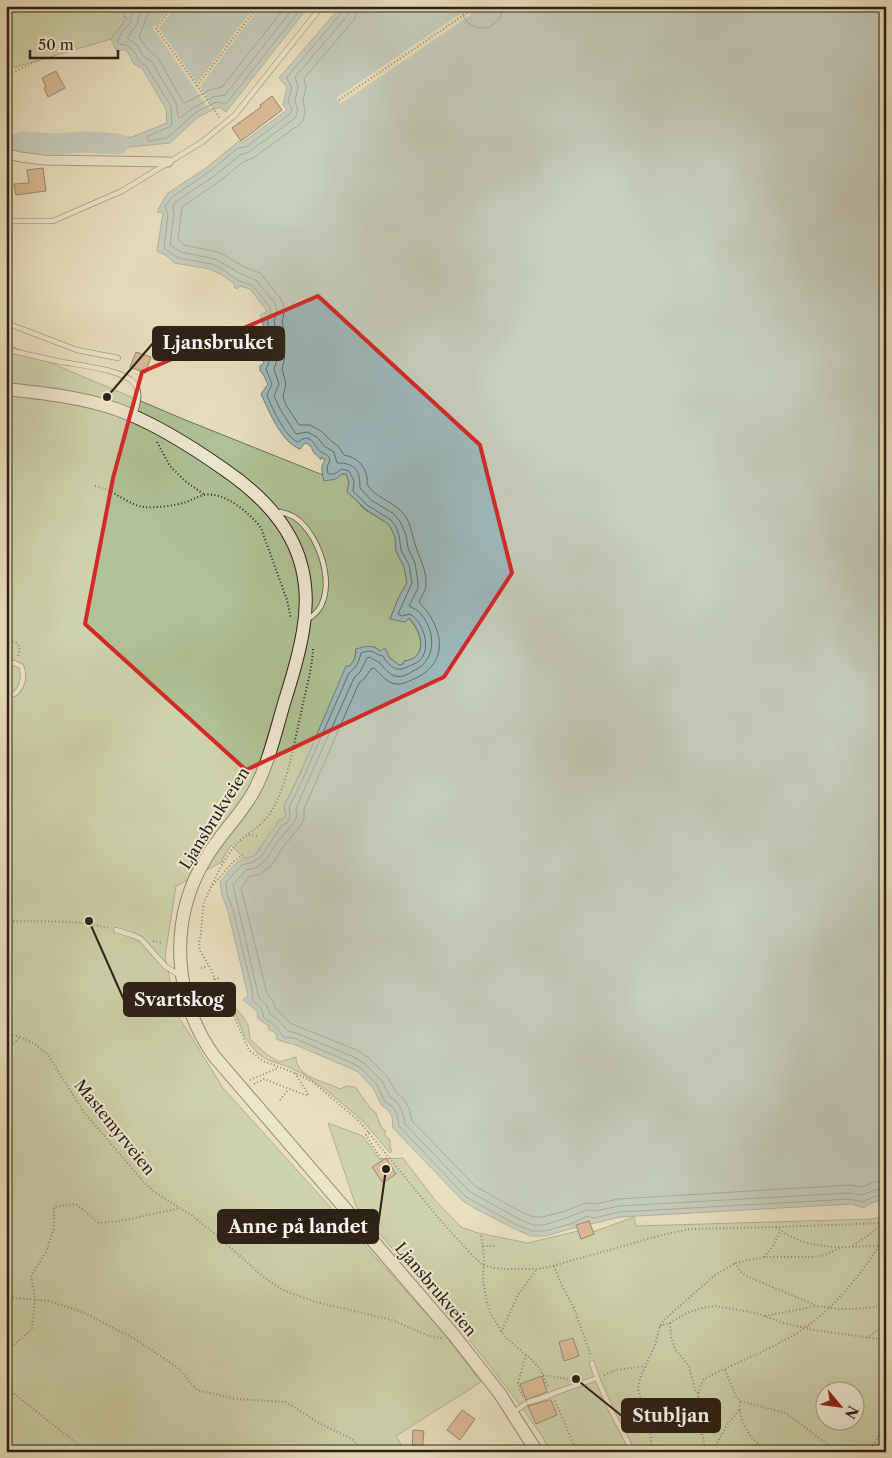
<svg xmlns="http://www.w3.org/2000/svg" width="892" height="1458" viewBox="0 0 892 1458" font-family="'Libre Caslon Text',serif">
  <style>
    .green { fill: #b0c397; stroke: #6d7256; fill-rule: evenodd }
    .water { fill: #9dbabd; stroke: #6f7c7a }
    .pier { fill: #eae0bf }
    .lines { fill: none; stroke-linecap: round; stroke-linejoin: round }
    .shore { stroke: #646d69; stroke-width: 1 }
    .river { stroke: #9dbabd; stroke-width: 21 }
    .building { fill: #c88d62; stroke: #2a2015 }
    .service-casing { stroke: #5a5040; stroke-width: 6 }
    .minor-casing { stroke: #5a5040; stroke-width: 11 }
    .secondary-casing { stroke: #2a2015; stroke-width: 14 }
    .path { stroke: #2a2015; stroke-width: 2; stroke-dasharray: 1 2.5; stroke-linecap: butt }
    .service { stroke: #f1ebd5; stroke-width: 4.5 }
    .minor { stroke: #f1ebd5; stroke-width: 9 }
    .secondary { stroke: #f1ebd5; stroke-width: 12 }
    .service-bridge-casing { stroke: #5a5040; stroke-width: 6; stroke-linecap: butt }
    .service-bridge { stroke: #f1ebd5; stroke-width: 4.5 }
    .marked { fill: none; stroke: #d62828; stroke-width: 4; stroke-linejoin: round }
    .labels { text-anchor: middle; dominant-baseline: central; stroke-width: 4; stroke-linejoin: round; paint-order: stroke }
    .street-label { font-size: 16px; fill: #2a2015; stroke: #f1ebd5 }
    .leader { fill: none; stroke: #2a2015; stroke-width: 2 }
    .callout-dot { fill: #2a2015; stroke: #f1ebd5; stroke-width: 2 }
    .callout { fill: #2a2015; stroke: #2a2015; stroke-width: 2 }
    .callout-label { font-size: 18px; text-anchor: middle; font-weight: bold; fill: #fff }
  </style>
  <rect width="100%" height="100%" fill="#eae0bf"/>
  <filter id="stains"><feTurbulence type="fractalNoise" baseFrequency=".004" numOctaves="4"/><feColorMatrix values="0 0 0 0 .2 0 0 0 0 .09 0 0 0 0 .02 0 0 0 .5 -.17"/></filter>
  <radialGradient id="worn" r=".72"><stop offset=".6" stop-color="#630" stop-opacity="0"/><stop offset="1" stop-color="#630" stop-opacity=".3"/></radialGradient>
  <!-- green -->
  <g class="green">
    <path d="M6 6H131V7L123 16 127 18 111 39 6 70Z"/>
    <path d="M6 344 183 419 323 475 324 480 342 474H346L349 482 347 492 356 500 364 509 387 523 391 528 395 537 396 551 404 567 407 583 399 597 390 619 408 618C422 630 429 659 404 661L403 664 399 665 389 657 386 651H380L375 647 356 649 355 658 284 806 286 815 283 819 278 821C277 827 257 854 252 857 248 859 248 858 244 858L231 845 223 858 222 862 176 886 165 956 177 1014 223 1088 442 1331 481 1382 396 1436 406 1452H6Z"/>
    <path d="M235 1007 241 1014 248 1025 250 1039 265 1053 279 1062 296 1057C296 1078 325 1081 340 1089L347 1086 355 1087 371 1109 376 1113 381 1127 385 1130V1135L390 1140V1147L392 1151 390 1153 363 1121 326 1090 301 1073 289 1067 268 1060 257 1053 245 1037 235 1012Z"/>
    <path d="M328 1123 363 1136 379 1159 403 1158 435 1200 461 1227 478 1233 528 1243 578 1231 581 1239 594 1234 593 1232 634 1217 636 1226 871 1219 886 1217V1452H550L542 1436 517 1401 464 1333 356 1206ZM824 1390H854V1420H824Z"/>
  </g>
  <!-- water -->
  <g class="water">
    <path d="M131 6H309L226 112 219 107 198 117 170 143 129 147H119L120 138 132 137 167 123 166 109 142 68 134 64 128 52 122 49 119 52 116 50 111 39 127 18 123 16 125 11H128Z"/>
    <path d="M341 6H479L481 10 488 6H886V1200C878 1200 869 1203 864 1208L851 1204 620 1217 591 1224 589 1221 578 1225 577 1227 545 1236H531L513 1228 476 1209 463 1201 393 1128 392 1116 387 1109 382 1106 373 1088 358 1072 350 1068 291 1043 290 1044 276 1039 277 1037 276 1033 268 1029 269 1026 258 1019 257 1011 243 1000 248 995 228 911 222 895 220 882C226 875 234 863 242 859 247 857 252 858 256 854 260 850 262 845 265 840 270 832 275 829 278 821L283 819 286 815 284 806 297 781 346 666H350L355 658 356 649C366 646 372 644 380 651L385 648 389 657 399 665 403 664 404 661C429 659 422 630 409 618L405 622 390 619 399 597 407 583 404 567 396 551 395 537 391 528 387 523 365 509 356 500 347 492 349 482 346 474H342L336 479 324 481C322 473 320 466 325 460L321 457V460C319 457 316 455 314 453 311 447 312 447 306 443L304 444 300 449C281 442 269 411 261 394L268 384 263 374 260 371V366L264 363 263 361C271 352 264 326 260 315L267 311 250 289 240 286 237 289 234 287 235 284 222 275 210 269 174 263 167 256 157 251 163 213 157 212 165 197 168 193 206 168 239 141 242 143 287 110 283 105 287 87 279 78Z"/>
  </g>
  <!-- pier -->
  <g class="pier">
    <path d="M171 6H176L159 28 197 83 255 6H260L200 87 214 109 212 110 208 106H207L152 27 156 25Z"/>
    <path d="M474 6 479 7 470 13 471 15 340 104 336 98 467 9 468 10Z"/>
  </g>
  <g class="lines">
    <!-- shore -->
    <g class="shore">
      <path d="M136 6 135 10 131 15V22L122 32 117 42 120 44 126 45 131 48 136 54 138 60 146 66 171 106 172 122 171 126 148 136 147 139 149 141 167 138 195 113 216 102 226 104 303 6"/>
      <path d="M142 6 137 24 127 38 137 45 143 56 152 62 176 103 178 116 180 118 193 108 213 97 225 95 295 6"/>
      <path d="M149 6 148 14 139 37 149 51 158 58 183 102 185 103 210 90 222 87 286 6"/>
      <path d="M344 6 343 11 287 77V79L292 87 288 102 292 109 290 114 246 147 238 148 209 172 172 197 165 207 168 214 164 248 178 258 212 264 225 271 239 281 252 285 270 307 271 313 267 318C270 336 275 352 266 369L272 384 267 395C272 408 285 437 298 442 312 431 314 447 321 452 326 455 328 454 330 460L327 467 328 474H334L342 469 349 471 354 481 353 491 367 505 391 520 395 525 399 535 401 550 409 565 412 583 398 614 402 616 410 614C422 621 430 643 423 656 420 663 413 664 407 667 396 673 389 666 383 656 373 654 373 648 361 653 359 662 356 668 349 673L301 783 289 807 290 817 287 823 282 825 261 857 253 862 242 865 234 873 226 883 227 894 233 910 253 993 252 1000 261 1008 264 1018C272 1022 279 1029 283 1037L294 1038 352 1063 361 1068 377 1085 385 1102 392 1106 397 1114 399 1126 466 1197 515 1224 532 1231H545L573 1223 587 1216 594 1218 619 1212 850 1199 862 1202 876 1196 886 1195"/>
      <path d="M351 6 348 15 295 77 298 87 295 101 298 111 295 118 249 152 240 155 213 177 175 202 173 207 174 214 170 245 181 252 215 259 228 266 241 274 256 280 275 303 277 311 274 321 277 336 278 352 277 360 274 369 279 384 274 396 280 409 296 434 307 432 317 437 324 446 334 452 337 463C356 463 360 471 360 488L371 500 394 514 401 523 406 535 408 548 415 563 418 582V588L409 606C413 608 418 610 421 614 436 632 437 661 413 671 408 674 402 678 395 676 389 674 384 668 380 663 377 661 373 660 370 657L367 658 360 672 354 678 296 808 297 816 295 821 275 845 266 860 256 868 246 870 233 885 259 998 267 1005 270 1014 276 1018 288 1031 296 1033 354 1057 365 1064 382 1081 390 1097 397 1102 402 1111 405 1124 470 1192 517 1218 533 1225H544L569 1217 586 1210 595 1211 619 1206 850 1193 862 1195 875 1190 886 1189"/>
      <path d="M358 6 357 13 354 20 304 78 306 87 303 100 305 112 303 120 300 124 253 158 243 162 217 183 182 207 178 239 184 245 218 252 231 259 244 267 260 273 281 299 285 310 282 322 285 335V352L284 361 282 369 286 384 283 397 286 405 299 425H310L321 431 330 440 338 446 344 455C356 457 364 464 367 477 367 479 367 482 367 484 372 495 392 502 400 510 411 520 411 532 415 544 419 558 427 570 426 585 426 591 421 596 419 602 443 627 451 662 414 679 407 682 400 686 392 683 385 680 379 673 374 668L371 669 365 678 359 683 304 809V819L301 825 281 850 272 865 260 874 249 877 241 888 267 994 273 1001 276 1009 292 1024 357 1050 369 1058 386 1075 396 1092 403 1098 409 1108 412 1121 475 1186 521 1212 534 1217H542L566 1211 585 1203 596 1204 618 1199 850 1185 862 1187 874 1182 886 1181"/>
      <path d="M461 6C462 36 502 35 503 6"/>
    </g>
    <!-- river -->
    <path class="river" d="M6 150 23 142 56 144 86 142 118 144"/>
  </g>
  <!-- building -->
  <g class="building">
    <path d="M56 71 65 88 48 97 44 88 46 87 42 78Z"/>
    <path d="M272 96 282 110 241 141 232 128 261 107 260 105Z"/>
    <path d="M43 168 46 191 16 195 14 184 29 183 27 170Z"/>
    <path d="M136 352 151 357 145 373 130 367Z"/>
    <path d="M386 1158 396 1174 383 1183 372 1167Z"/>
    <path d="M589 1221 594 1234 581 1239 576 1225Z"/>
    <path d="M573 1338 579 1356 564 1361 559 1342Z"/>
    <path d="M542 1376 547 1392 526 1400 520 1384Z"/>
    <path d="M549 1400H551L557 1415 536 1424 528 1406Z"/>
    <path d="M462 1410 475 1419 460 1440 447 1430Z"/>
    <path d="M413 1430 424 1431 422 1452H412Z"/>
  </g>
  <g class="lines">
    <defs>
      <g id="service">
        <path d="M6 221H53L122 191 202 142 235 115 322 6"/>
        <path d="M6 323 77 350 118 358"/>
        <path d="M6 347 12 351C27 354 42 358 57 361 75 365 123 369 134 383 142 393 137 405 134 416"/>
        <path d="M276 512C282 512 289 514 294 517 322 534 343 603 306 620"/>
        <path d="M6 664 14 663 21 666C26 678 21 696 6 696"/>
        <path d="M116 930 132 935 141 939 165 966 179 975"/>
        <path d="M592 1363 597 1378"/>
        <path d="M557 1392 597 1378 611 1410 633 1452"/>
        <path d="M529 1402 548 1396"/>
        <path d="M514 1412 525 1404"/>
      </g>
      <path id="minor" d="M6 153 20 157 44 160 168 162"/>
      <path id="secondary" d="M6 389C43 393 80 397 116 409 155 423 191 446 225 470 283 510 316 558 303 631 299 655 292 678 285 700 276 730 269 762 255 789 242 814 220 834 206 858 168 920 173 998 214 1056L453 1334 500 1394 537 1452"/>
    </defs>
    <!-- service casing -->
    <use href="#service" class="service-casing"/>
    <!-- minor casing -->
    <use href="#minor" class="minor-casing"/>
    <!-- secondary casing -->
    <use href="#secondary" class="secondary-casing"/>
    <!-- path -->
    <g class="path">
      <path d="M173 6 156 28 220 118"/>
      <path d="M6 76 39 60"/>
      <path d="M197 86 258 6"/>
      <path d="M339 100 477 6"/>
      <path d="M157 442 170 466 185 481 205 495"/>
      <path d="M95 486C114 489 127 505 144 507 155 508 175 506 186 502 192 500 197 497 204 495 224 491 250 513 261 528L287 600 291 619"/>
      <path d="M6 639 18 644 20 650 18 657"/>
      <path d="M313 649C312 671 305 692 301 713 293 747 288 785 269 815 260 828 245 834 235 846 223 859 213 883 205 900L203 908 201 934 199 943 200 951 211 969 216 983 229 1005 249 1050 263 1061 295 1073 313 1082 359 1121 440 1220 473 1256 483 1265 494 1268 504 1269H537L549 1267 662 1235 690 1229 776 1227 886 1223"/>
      <path d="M249 835 259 836"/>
      <path d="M213 885 234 861 243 855"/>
      <path d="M6 921C41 922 74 919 109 928"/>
      <path d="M153 941 163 943"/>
      <path d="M201 968 208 966"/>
      <path d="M214 979 220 978"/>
      <path d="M6 1033 20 1037 35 1044 48 1055 83 1111 142 1180 153 1191 191 1215 214 1233 266 1279 285 1291 316 1302 392 1320 429 1336 442 1338"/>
      <path d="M6 1051 20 1037"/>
      <path d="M250 1080 278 1068"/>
      <path d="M254 1084 264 1079 308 1096V1094L295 1073"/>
      <path d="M280 1100 288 1090"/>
      <path d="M369 1132 366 1135 367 1137 381 1159"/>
      <path d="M776 1227C809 1253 847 1247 886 1245"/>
      <path d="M481 1236 484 1256 483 1280 487 1303 492 1316 505 1337 531 1359 540 1369 549 1388"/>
      <path d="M483 1246H496"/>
      <path d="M853 1246 884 1224"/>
      <path d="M764 1257 773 1246 780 1231"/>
      <path d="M735 1263 741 1272 747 1276 817 1306 840 1309H855L874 1307 886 1302"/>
      <path d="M554 1266 562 1286 574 1308 591 1356"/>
      <path d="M6 1297 49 1301 85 1313 140 1342 177 1367 197 1390 236 1399 286 1402 319 1423 352 1439 363 1452"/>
      <path d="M765 1316 816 1306"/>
      <path d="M670 1323 671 1337 675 1349 689 1366 695 1390 699 1395"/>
      <path d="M660 1326 670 1323 689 1312 706 1307 715 1306 756 1313 784 1323 814 1330 886 1340"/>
      <path d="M501 1332 518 1295 537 1269"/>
      <path d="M867 1338 886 1324"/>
      <path d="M6 1352 32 1329 35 1299 31 1276 46 1252 54 1228V1207L76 1204 99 1223 121 1221 180 1208"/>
      <path d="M725 1370 736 1396 740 1401 786 1413 828 1445 839 1450 874 1452"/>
      <path d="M543 1375 568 1379"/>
      <path d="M604 1375 616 1370 645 1366"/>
      <path d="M6 1387 86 1451 90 1452"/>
      <path d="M523 1396 519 1388 518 1383 526 1355"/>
      <path d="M555 1401 577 1452"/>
      <path d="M740 1402C738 1413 745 1428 751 1437 756 1443 762 1444 764 1452"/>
      <path d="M868 1451 883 1431 886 1415"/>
      <path d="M651 1452V1437L649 1426 638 1389 640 1378 655 1345 660 1326 665 1319 714 1276 735 1263 764 1257H812L825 1255 840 1248"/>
      <path d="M706 1452C702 1430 691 1400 704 1379 734 1363 768 1351 797 1333 831 1312 858 1278 879 1246"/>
      <path d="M712 1452 727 1425 740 1409"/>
    </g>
    <!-- service -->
    <use href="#service" class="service"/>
    <!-- minor -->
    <use href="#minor" class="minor"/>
    <!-- secondary -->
    <use href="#secondary" class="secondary"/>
    <defs>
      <path id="service-bridge" d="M548 1396 557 1392"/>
    </defs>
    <!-- service-bridge casing -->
    <use href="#service-bridge" class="service-bridge-casing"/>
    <!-- service-bridge -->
    <use href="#service-bridge" class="service-bridge"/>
  </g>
  <!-- marked area -->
  <path d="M0 0H892V1458H0ZM318 296 480 445 512 573 444 677 246 770 85 624 113 478 142 372Z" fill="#eae0bf" fill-opacity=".55" fill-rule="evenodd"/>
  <path class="marked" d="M318 296 480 445 512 573 444 677 246 770 85 624 113 478 142 372Z"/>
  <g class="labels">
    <!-- street labels -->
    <g class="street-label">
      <text transform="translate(214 818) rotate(-58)">Ljansbrukveien</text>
      <text transform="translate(115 1127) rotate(51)">Mastemyrveien</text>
      <text transform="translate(436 1289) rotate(50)">Ljansbrukveien</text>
    </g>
  </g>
  <!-- callouts -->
  <path class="leader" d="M107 397L153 343M89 921L124 1000M386 1169L378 1226M576 1379L622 1416"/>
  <g class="callout-dot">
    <circle cx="107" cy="397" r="5"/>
    <circle cx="89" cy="921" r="5"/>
    <circle cx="386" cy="1169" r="5"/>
    <circle cx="576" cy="1379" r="5"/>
  </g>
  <g class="callout">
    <rect x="153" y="327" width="131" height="33" rx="5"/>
    <rect x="124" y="983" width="111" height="33" rx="5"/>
    <rect x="218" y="1210" width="160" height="33" rx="5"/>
    <rect x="622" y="1399" width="98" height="33" rx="5"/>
  </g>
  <g class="callout-label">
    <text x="218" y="349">Ljansbruket</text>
    <text x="179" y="1006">Svartskog</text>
    <text x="298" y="1233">Anne på landet</text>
    <text x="671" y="1422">Stubljan</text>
  </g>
  <!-- margin -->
  <rect width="892" height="1458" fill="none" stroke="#eae0bf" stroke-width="25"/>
  <rect x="8" y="8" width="877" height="1443" fill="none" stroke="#2a2015" stroke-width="2.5"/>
  <rect x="12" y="12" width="867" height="1433" fill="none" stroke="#2a2015"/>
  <!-- north arrow -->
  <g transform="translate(840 1406) rotate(119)"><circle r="24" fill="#f1ebd5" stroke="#a19a88"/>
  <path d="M0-4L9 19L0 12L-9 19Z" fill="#8f2418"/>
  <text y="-8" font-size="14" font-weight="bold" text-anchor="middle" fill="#2a2015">N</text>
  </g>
  <!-- scale -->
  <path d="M30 50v8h88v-8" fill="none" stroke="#2a2015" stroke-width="2.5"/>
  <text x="38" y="50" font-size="15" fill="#2a2015" stroke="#f1ebd5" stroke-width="4" paint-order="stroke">50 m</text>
  <rect width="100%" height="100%" filter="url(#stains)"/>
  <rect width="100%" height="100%" fill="url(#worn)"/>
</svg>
